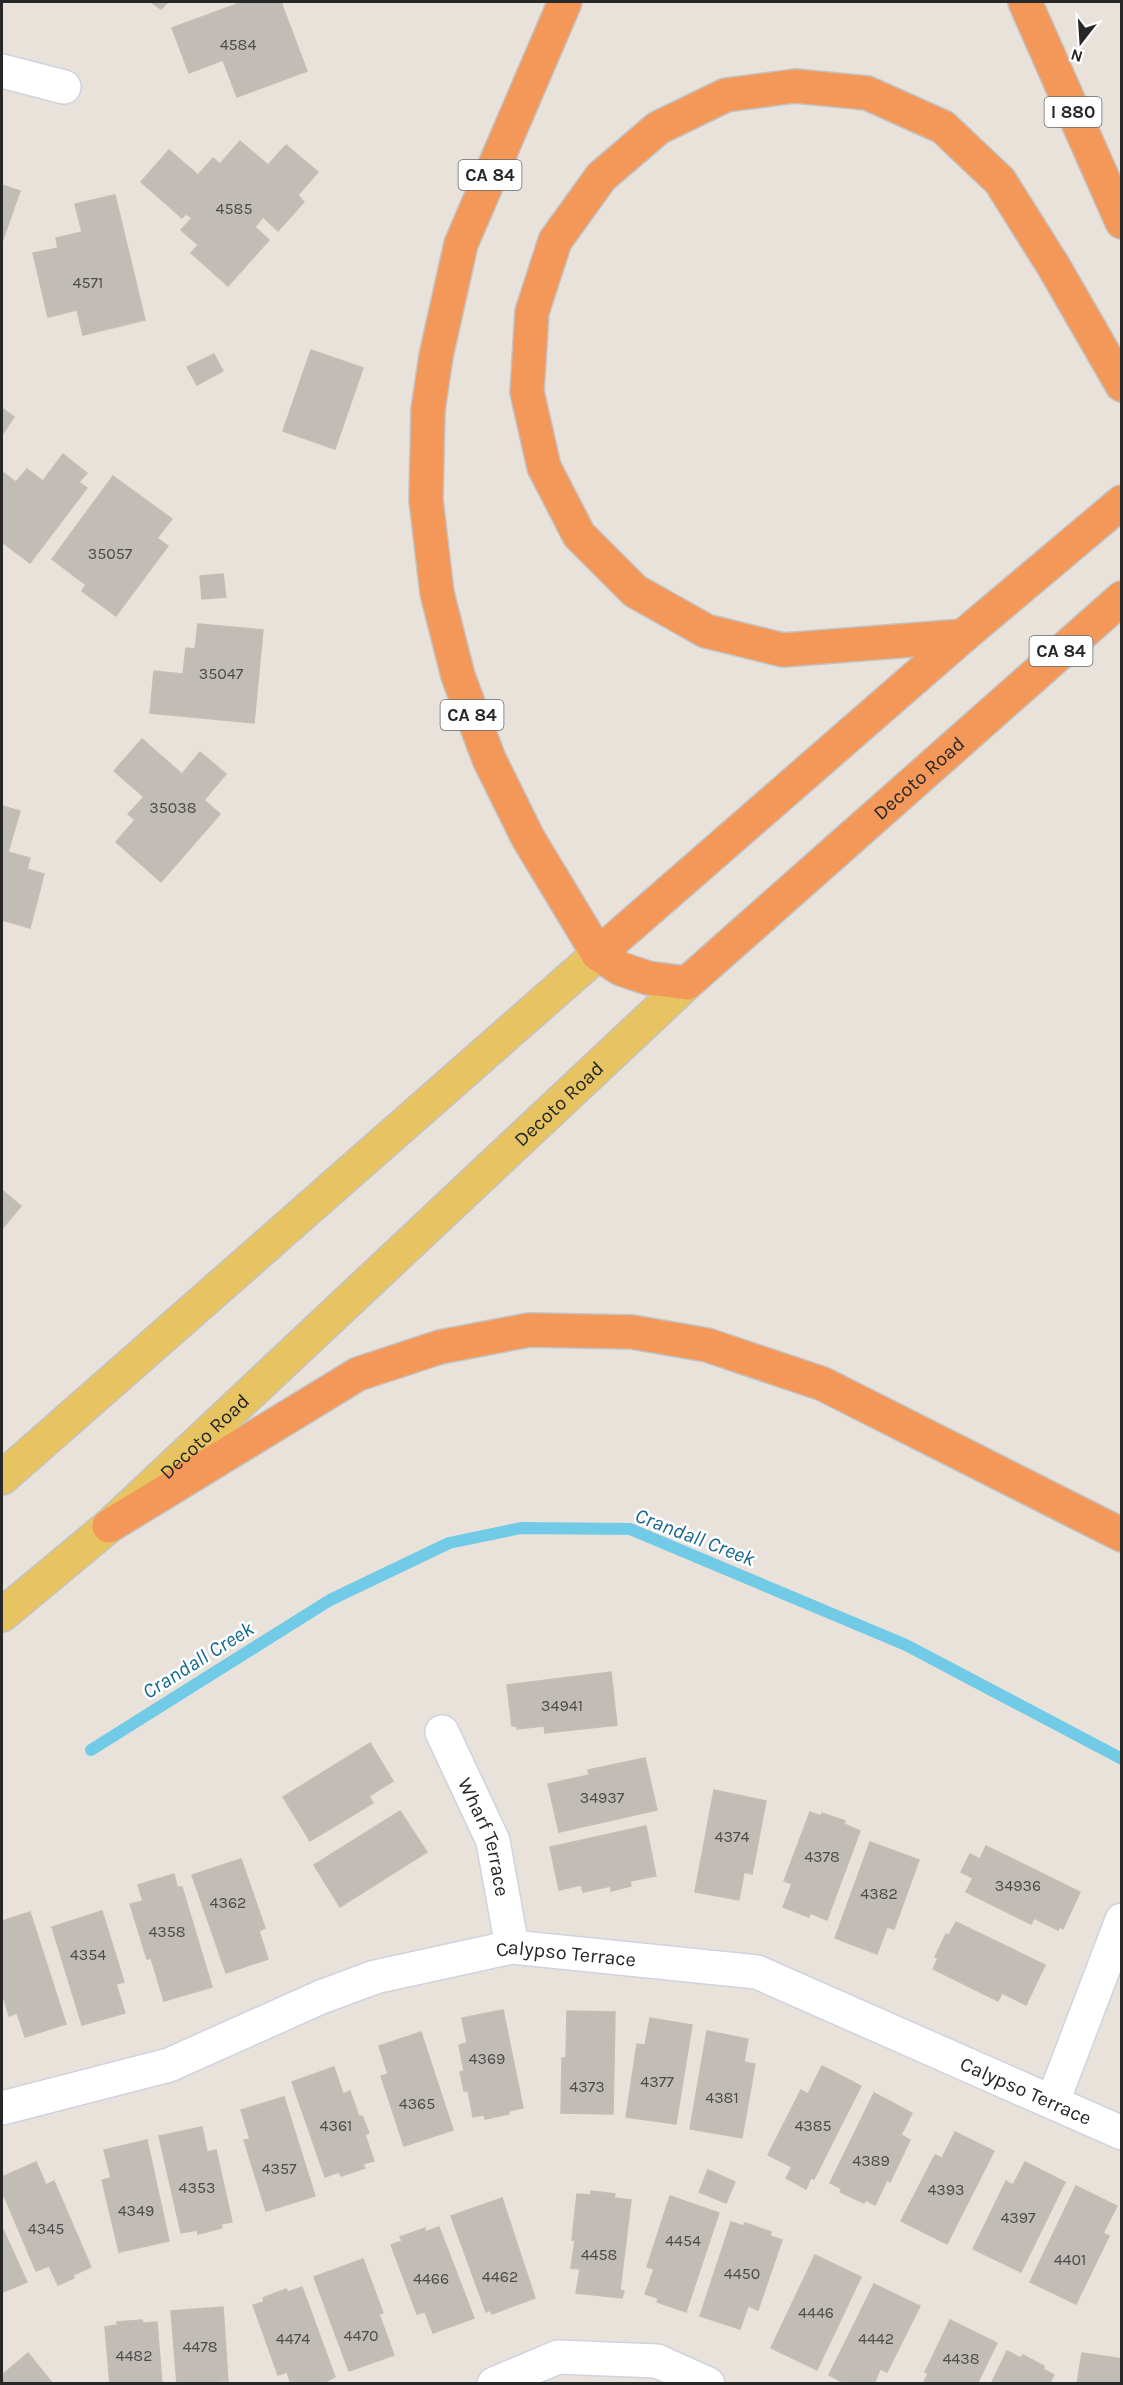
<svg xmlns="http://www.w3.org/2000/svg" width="1123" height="2385" viewBox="0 0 1123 2385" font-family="Karla,sans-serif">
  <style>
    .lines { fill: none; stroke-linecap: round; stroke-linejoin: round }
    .stream { stroke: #72cbe6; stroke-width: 12 }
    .building { fill: #c1bcb6; stroke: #c4beb4; stroke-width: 1.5 }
    .minor-casing { stroke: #cfd3e0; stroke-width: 36 }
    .major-casing { stroke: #c3c3c3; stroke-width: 36 }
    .highway-casing { stroke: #c3c3c3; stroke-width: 36 }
    .minor { stroke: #fff; stroke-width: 33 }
    .major { stroke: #e7c461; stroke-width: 33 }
    .highway { stroke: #f4985a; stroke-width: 33 }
    .labels { text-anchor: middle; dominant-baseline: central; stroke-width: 5; stroke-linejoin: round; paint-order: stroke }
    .number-label { font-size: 16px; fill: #4e4c4b }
    .shield { fill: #fff; stroke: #686868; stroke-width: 1.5 }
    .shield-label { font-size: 18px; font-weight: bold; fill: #272727 }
    .street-label { font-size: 20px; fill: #272727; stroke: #fff }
    .water-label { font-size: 21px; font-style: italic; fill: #15688e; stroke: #fff }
  </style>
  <rect width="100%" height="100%" fill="#e9e2da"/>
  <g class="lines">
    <!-- stream -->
    <path class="stream" d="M91 1750 330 1600 449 1543 521 1528 630 1529 906 1645 1122 1759"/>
  </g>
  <!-- building -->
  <g class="building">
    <path d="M151 2H168L161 9Z"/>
    <path d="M236 2H281L307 71 237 97 223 60 189 73 172 28 237 4Z"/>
    <path d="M240 141 268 165 286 145 318 172 298 195 304 202 278 231 263 217 255 227 269 240 228 286 191 253 198 245 181 230 192 218 186 214 182 218 141 182 169 150 198 175 213 158 220 164Z"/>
    <path d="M2 185 20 191 2 242Z"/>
    <path d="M115 195 145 320 83 335 77 310 48 317 33 253 58 248 56 238 82 232 75 204Z"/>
    <path d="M311 350 363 368 335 449 283 431Z"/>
    <path d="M214 354 223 371 197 385 187 367Z"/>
    <path d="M2 408 14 417 2 435Z"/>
    <path d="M63 454 87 473 79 482 87 488 30 563 2 542V472L16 482 27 469 43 481Z"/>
    <path d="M113 476 172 519 157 538 168 546 116 616 82 591 86 585 52 559Z"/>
    <path d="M223 574 226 597 202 599 200 576Z"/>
    <path d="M198 624 263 630 254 723 150 713 154 671 183 674 186 648 195 649Z"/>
    <path d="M142 739 182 774 200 752 226 774 204 800 220 814 161 882 116 842 135 820 128 814 144 797 114 771Z"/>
    <path d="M2 806 20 811 8 852 30 858 27 869 44 874 30 928 2 920Z"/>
    <path d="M2 1190 21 1206 2 1229Z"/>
    <path d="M611 1672 617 1725 545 1733 544 1726 517 1729V1726H512L507 1685Z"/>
    <path d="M370 1743 393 1781 369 1796 373 1803 310 1841 283 1797Z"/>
    <path d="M645 1758 657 1810 559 1832 548 1784 589 1775 588 1770Z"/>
    <path d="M714 1790 766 1801 752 1874 744 1872 739 1900 695 1892Z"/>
    <path d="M400 1811 427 1852 340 1907 314 1865Z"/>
    <path d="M810 1812 821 1816 822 1813 845 1821 844 1824 860 1831 827 1920 810 1913 809 1917 783 1907 792 1884 784 1881Z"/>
    <path d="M646 1826 656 1876 630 1881 631 1886 611 1891V1886L583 1892 581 1885 559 1890 550 1847Z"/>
    <path d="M870 1842 919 1860 894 1929 887 1927 877 1954 835 1938Z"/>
    <path d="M986 1846 1080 1892 1063 1929 1060 1927 1058 1930 1034 1918 1031 1924 966 1892 973 1878 961 1872 970 1854 980 1859Z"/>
    <path d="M241 1859 265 1928 259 1931 268 1959 226 1973 192 1875Z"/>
    <path d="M174 1874 177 1887H182L212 1987 164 2001 151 1958 147 1959 130 1904 143 1901 138 1885Z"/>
    <path d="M102 1911 124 1982 116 1984 125 2013 82 2025 52 1927Z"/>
    <path d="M30 1912 66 2024 25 2037 17 2013 9 2016 2 1992V1921Z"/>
    <path d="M956 1922 1045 1965 1026 2005 1002 1993 998 2001 933 1969 938 1958 935 1957 946 1934 949 1935Z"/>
    <path d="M503 2010 523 2108 509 2111V2114L485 2119 484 2115 473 2117 468 2091H464L460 2072 464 2071 459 2045 467 2043 462 2018Z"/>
    <path d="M567 2011 615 2012 613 2114 561 2113 562 2058H566Z"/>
    <path d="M650 2018 692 2025 676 2124 626 2117 637 2044 645 2045Z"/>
    <path d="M707 2031 748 2039 744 2062 755 2064 742 2138 690 2129Z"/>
    <path d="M421 2032 453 2130 404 2146 381 2076 388 2074 379 2046Z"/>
    <path d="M822 2066 861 2086 814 2179 811 2178 806 2189 786 2178 792 2167 768 2155 801 2090 808 2094Z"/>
    <path d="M334 2067 343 2094 350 2091 359 2117 362 2116 369 2133 365 2135 374 2161 363 2164 365 2168 341 2176 339 2172 325 2177 292 2082Z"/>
    <path d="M874 2093 912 2113 901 2135 910 2140 890 2182 887 2180 875 2205 866 2200 864 2203 840 2192 842 2189 830 2183Z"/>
    <path d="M284 2097 315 2196 266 2211 244 2140 250 2139 241 2110Z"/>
    <path d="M202 2127 207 2152 216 2150 232 2222 221 2224 222 2228 198 2234 197 2230 181 2233 159 2136Z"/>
    <path d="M955 2132 994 2151 947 2244 901 2221 935 2155 942 2158Z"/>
    <path d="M147 2140 169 2241 119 2252 102 2180 111 2178 104 2150Z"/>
    <path d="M36 2162 46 2185 54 2181 91 2267 73 2275 74 2278 58 2285 49 2266 36 2271 2 2191V2177Z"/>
    <path d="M1025 2162 1065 2182 1021 2272 973 2249 1006 2181 1013 2185Z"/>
    <path d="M708 2170 735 2182 726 2203 699 2192Z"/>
    <path d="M1076 2186 1117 2206 1103 2233 1109 2236 1076 2304 1030 2282Z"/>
    <path d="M591 2191 615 2194 614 2198 631 2200 620 2290 624 2291 622 2298 576 2293 580 2269 571 2268 575 2240H572L577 2194 591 2195Z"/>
    <path d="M670 2196 719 2213 686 2312 657 2302 658 2298 645 2294 654 2269 647 2267Z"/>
    <path d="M502 2198 535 2298 492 2314 490 2310 486 2312 451 2216Z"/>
    <path d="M731 2222 744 2226 745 2223 771 2232 770 2236 782 2240 758 2310 748 2306 740 2329 700 2316Z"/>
    <path d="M2 2227 27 2282 3 2292 2 2290Z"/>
    <path d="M439 2227 474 2318 433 2333 425 2312 417 2314 391 2245 402 2241 400 2237 425 2228V2232Z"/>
    <path d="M815 2255 861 2277 817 2370 771 2348Z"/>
    <path d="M363 2259 383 2313 379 2314 394 2355 349 2371 314 2277Z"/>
    <path d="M874 2284 920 2306 887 2372 880 2369 874 2384H846L829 2375Z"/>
    <path d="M302 2287 335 2377 321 2384H291L287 2372 278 2375 253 2305 264 2302 263 2298 286 2289 288 2292Z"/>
    <path d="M223 2307 228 2381H220V2384H177L171 2311Z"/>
    <path d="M142 2320 143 2323 157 2322 162 2384H110L105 2327 117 2325V2322Z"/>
    <path d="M950 2320 997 2343 977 2384H923L928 2374 925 2372Z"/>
    <path d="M1007 2351 1021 2358 1023 2355 1044 2366 1043 2369 1054 2375 1049 2384H991Z"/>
    <path d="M28 2353 53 2384H2V2375Z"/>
    <path d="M1082 2353 1122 2359V2384H1077Z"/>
  </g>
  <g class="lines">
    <defs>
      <g id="minor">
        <path d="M2 71 64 87"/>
        <path id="s1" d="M442 1732 493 1841 512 1947"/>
        <path d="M1053 2101 1122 1920"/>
        <path id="s2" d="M2 2108 169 2065 321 1997 375 1977 512 1947 757 1972 1122 2133"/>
        <path d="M494 2384 558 2357 657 2361 708 2384"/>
      </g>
      <g id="major">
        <path d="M2 1478 598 954"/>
        <path id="s3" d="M2 1615 109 1526 687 983"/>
      </g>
      <g id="highway">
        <path id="s4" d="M565 2 461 244 436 356 428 410 426 500 437 593 458 676 489 759 528 838 598 954 621 969 648 978 687 983 1122 598"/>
        <path d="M1025 2 1122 222"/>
        <path d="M963 636 783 650 706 631 635 591 579 535 544 467 527 392 532 312 555 241 601 177 658 128 726 95 795 86 867 93 943 127 1000 181 1054 267 1122 385"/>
        <path d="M598 954 963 636 1122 502"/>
        <path d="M109 1526 358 1374 440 1347 529 1330 632 1332 707 1345 823 1384 1122 1535"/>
      </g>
    </defs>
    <!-- minor casing -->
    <use href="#minor" class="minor-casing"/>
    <!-- major casing -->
    <use href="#major" class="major-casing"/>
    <!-- highway casing -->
    <use href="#highway" class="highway-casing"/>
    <!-- minor -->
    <use href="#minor" class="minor"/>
    <!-- major -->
    <use href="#major" class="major"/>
    <!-- highway -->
    <use href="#highway" class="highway"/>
  </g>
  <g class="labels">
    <!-- number labels -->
    <g class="number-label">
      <text x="238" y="44">4584</text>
      <text x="234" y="208">4585</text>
      <text x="88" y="282">4571</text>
      <text x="110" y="553">35057</text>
      <text x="221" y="673">35047</text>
      <text x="173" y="807">35038</text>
      <text x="562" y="1705">34941</text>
      <text x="602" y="1797">34937</text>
      <text x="732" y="1836">4374</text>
      <text x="822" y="1856">4378</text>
      <text x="1018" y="1885">34936</text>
      <text x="879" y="1893">4382</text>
      <text x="228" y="1902">4362</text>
      <text x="167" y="1931">4358</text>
      <text x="88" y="1954">4354</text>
      <text x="487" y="2058">4369</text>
      <text x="657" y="2081">4377</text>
      <text x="587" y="2086">4373</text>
      <text x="722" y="2097">4381</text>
      <text x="417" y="2103">4365</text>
      <text x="336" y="2125">4361</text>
      <text x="813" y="2125">4385</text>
      <text x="871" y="2160">4389</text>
      <text x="279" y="2168">4357</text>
      <text x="197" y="2187">4353</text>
      <text x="946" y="2189">4393</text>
      <text x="136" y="2210">4349</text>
      <text x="1018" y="2217">4397</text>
      <text x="46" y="2228">4345</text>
      <text x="683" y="2240">4454</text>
      <text x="599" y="2254">4458</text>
      <text x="1070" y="2259">4401</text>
      <text x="742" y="2273">4450</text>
      <text x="500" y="2276">4462</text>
      <text x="431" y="2278">4466</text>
      <text x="816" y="2312">4446</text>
      <text x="361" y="2335">4470</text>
      <text x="293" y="2338">4474</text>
      <text x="876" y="2338">4442</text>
      <text x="200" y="2346">4478</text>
      <text x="134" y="2355">4482</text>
      <text x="961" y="2358">4438</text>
    </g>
    <!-- shield labels -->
    <g class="shield">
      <rect x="1044.5" y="97" width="57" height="30" rx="4.5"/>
      <rect x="458.5" y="160" width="63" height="30" rx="4.5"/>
      <rect x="1029.5" y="636" width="63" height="30" rx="4.5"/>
      <rect x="440.5" y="700" width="63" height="30" rx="4.5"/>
    </g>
    <g class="shield-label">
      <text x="1073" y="112">I 880</text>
      <text x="490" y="175">CA 84</text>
      <text x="1061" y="651">CA 84</text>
      <text x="472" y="715">CA 84</text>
    </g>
    <!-- street labels -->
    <g class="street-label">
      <text stroke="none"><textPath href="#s4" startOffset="1419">Decoto Road</textPath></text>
      <text stroke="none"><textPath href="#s3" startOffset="756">Decoto Road</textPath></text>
      <text stroke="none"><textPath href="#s3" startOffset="270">Decoto Road</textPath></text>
      <text stroke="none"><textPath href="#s1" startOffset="114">Wharf Terrace</textPath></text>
      <text stroke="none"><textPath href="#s2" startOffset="591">Calypso Terrace</textPath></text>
      <text stroke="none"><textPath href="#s2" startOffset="1077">Calypso Terrace</textPath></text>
    </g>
    <!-- water labels -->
    <g class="water-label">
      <text transform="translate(695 1537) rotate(21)">Crandall Creek</text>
      <text transform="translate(198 1660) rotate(-32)">Crandall Creek</text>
    </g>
  </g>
  <!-- border -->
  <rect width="1123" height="2385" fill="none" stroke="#272727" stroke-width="6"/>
  <!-- north arrow -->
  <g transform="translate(1081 42) rotate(197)" stroke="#ffffff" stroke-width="4.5" paint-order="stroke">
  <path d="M0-4.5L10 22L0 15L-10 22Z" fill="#272727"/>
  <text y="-9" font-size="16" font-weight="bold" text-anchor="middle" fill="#272727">N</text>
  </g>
</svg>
